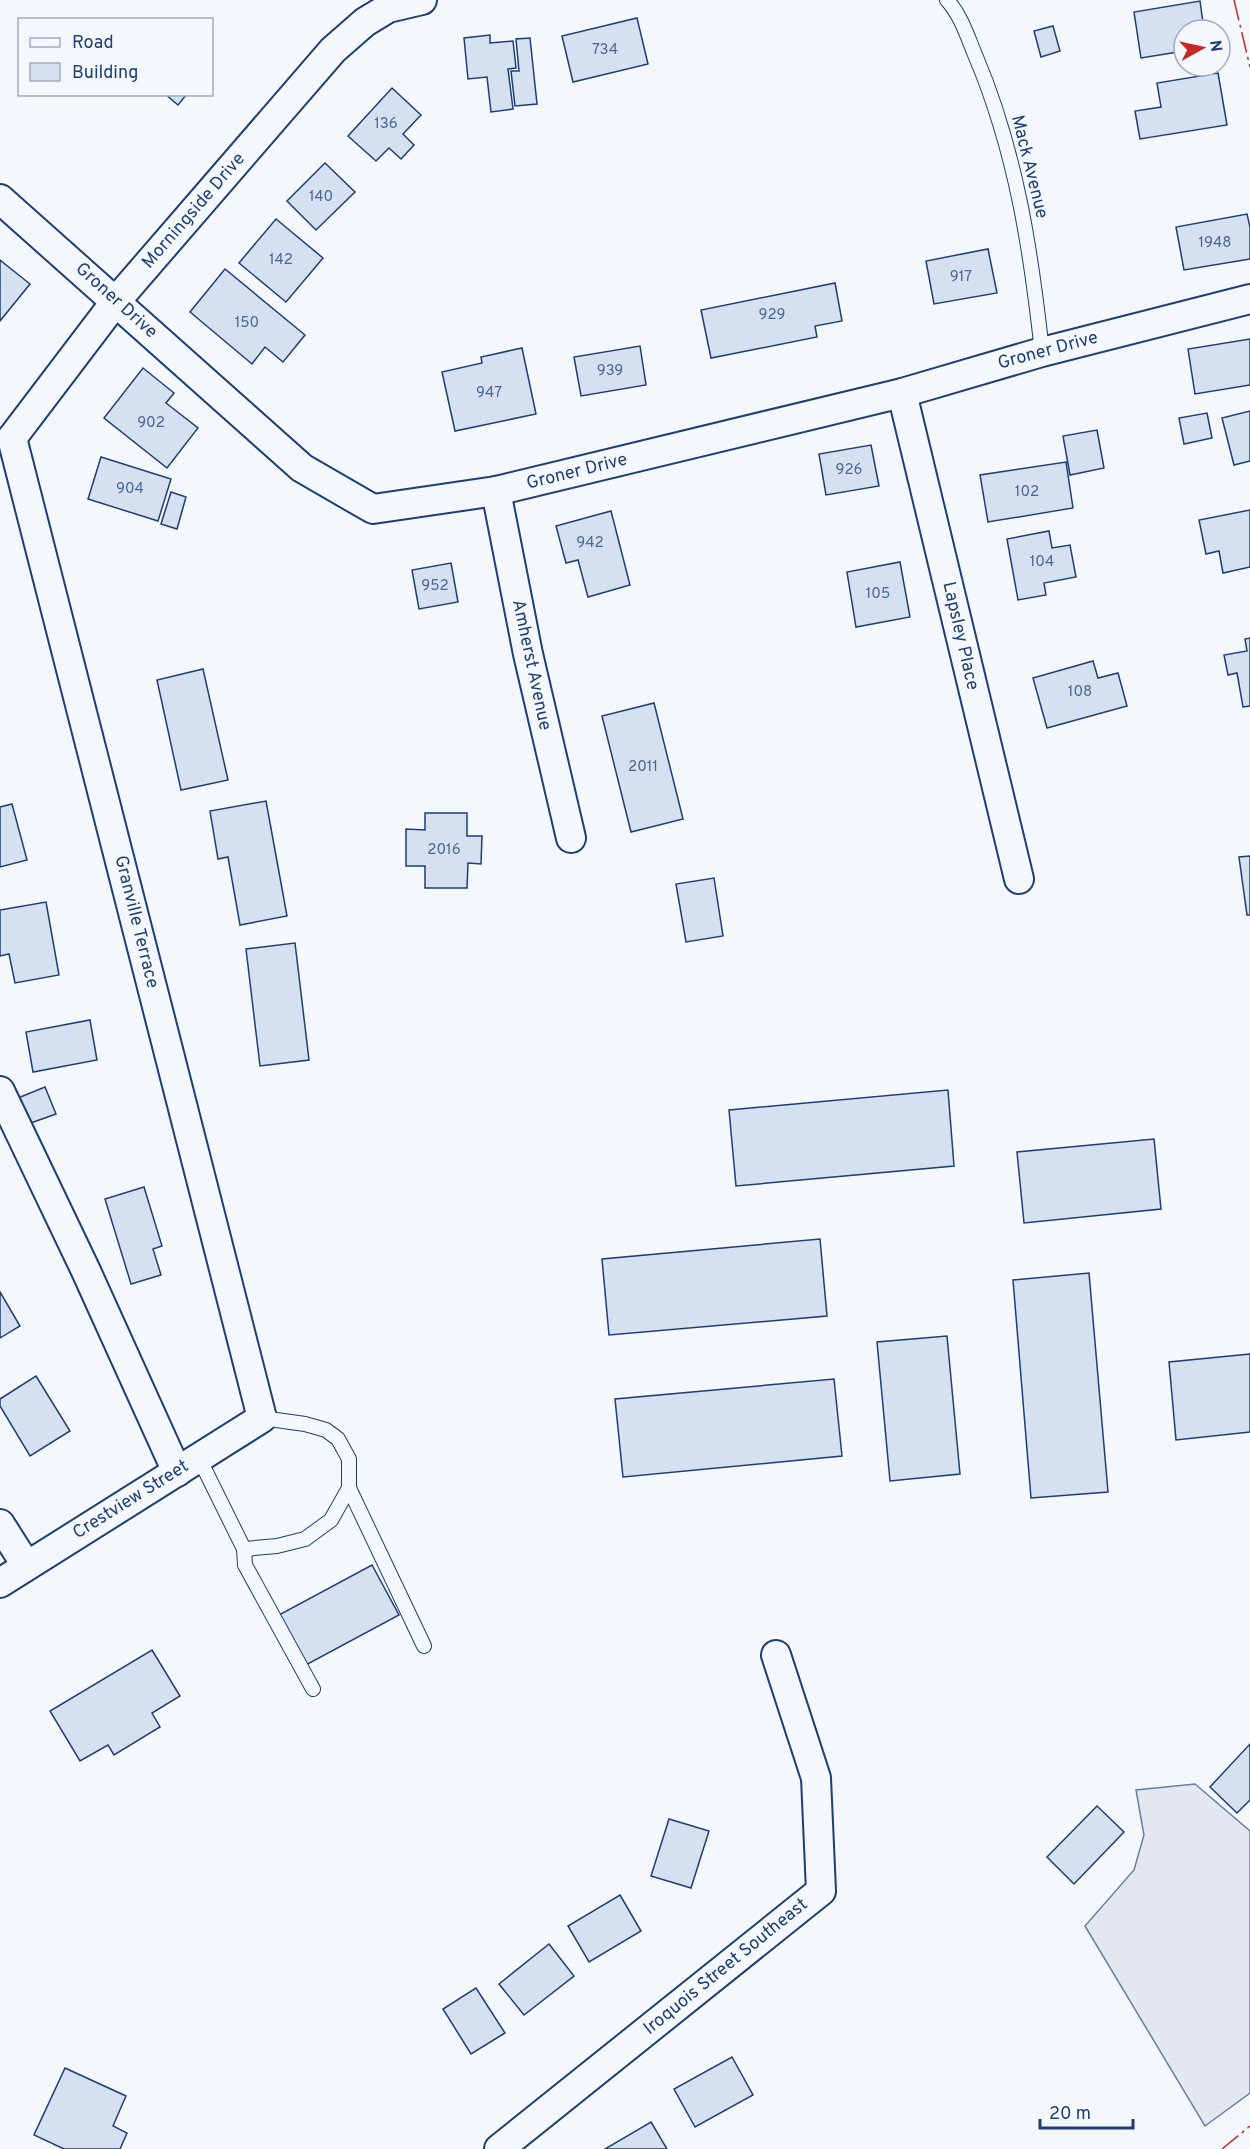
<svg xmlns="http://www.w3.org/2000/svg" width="1250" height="2149" viewBox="0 0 1250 2149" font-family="Overpass,sans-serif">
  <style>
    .parking { fill: #e3e8f0; stroke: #687fa3; stroke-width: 1.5 }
    .building { fill: #d5e0f0; stroke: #1d3f73; stroke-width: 1.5 }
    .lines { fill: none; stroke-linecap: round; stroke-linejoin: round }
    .lane-casing { stroke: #1d3f73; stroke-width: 16 }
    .street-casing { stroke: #1d3f73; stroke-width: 32 }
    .lane { stroke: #f4f7fb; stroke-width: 14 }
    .street { stroke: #f4f7fb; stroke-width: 28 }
    .power { stroke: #c62828; stroke-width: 1.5; stroke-dasharray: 21 4.5 3 4.5; stroke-linecap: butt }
    .labels { text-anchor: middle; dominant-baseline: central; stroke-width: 4.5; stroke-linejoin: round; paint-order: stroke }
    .number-label { font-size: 15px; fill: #4b6792 }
    .street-label { font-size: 18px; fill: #1d3f73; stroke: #f4f7fb }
  </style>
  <rect width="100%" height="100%" fill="#f4f7fb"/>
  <!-- parking -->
  <path class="parking" d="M1195 1784 1250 1831V2093L1205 2126 1085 1926 1134 1870 1144 1835 1136 1790Z"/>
  <!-- building -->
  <g class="building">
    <path d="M1200 1 1204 30H1184V51L1141 58 1134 12Z"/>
    <path d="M637 18 648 64 573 82 562 36Z"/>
    <path d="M1053 26 1060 51 1041 57 1034 31Z"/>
    <path d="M490 35V43L513 41 516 68 508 69 513 109 491 112 487 77 468 79 464 38Z"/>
    <path d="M530 38 537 104 515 106 511 71H519L516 39Z"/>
    <path d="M1218 73 1227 125 1140 139 1135 111 1161 107 1157 83Z"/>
    <path d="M392 88 421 115 403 134 414 145 401 159 389 148 376 161 348 136Z"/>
    <path d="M165 94H187L178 105Z"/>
    <path d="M325 163 355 192 316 230 287 201Z"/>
    <path d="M1247 214 1250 227V259L1184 270 1176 227Z"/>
    <path d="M276 219 323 258 286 302 239 263Z"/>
    <path d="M988 249 997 293 934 304 926 261Z"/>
    <path d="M0 260 30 284 0 321Z"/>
    <path d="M225 269 305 335 283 362 265 347 252 364 190 312Z"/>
    <path d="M835 283 842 321 815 326 817 337 711 358 701 310Z"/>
    <path d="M1250 339V385L1195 394 1188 349Z"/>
    <path d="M640 346 646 385 581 396 574 357Z"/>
    <path d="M522 348 536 414 455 431 442 372 482 363 481 357Z"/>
    <path d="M143 368 174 393 166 403 198 428 167 468 104 418Z"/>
    <path d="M1250 411V461L1234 465 1222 418Z"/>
    <path d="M1207 413 1212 438 1184 444 1179 418Z"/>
    <path d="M1097 430 1104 468 1070 475 1063 436Z"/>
    <path d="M871 445 879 486 826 495 819 454Z"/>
    <path d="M101 457 171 479 158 521 88 499Z"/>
    <path d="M1066 462 1073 508 988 522 980 475Z"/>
    <path d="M171 492 186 497 177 529 161 524Z"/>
    <path d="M1250 510V567L1223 573 1219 551 1206 554 1199 520Z"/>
    <path d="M611 511 630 585 588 597 578 560 566 563 556 526Z"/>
    <path d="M1049 531 1052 548 1070 545 1076 577 1044 583 1046 595 1018 600 1007 539Z"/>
    <path d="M900 562 910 617 856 627 847 572Z"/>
    <path d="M451 563 458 602 419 609 412 570Z"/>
    <path d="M1250 638V706L1243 707 1237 673 1228 675 1224 655 1247 651 1245 639Z"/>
    <path d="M1093 661 1098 678 1118 673 1127 706 1047 728 1033 678Z"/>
    <path d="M203 669 228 780 181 790 157 680Z"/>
    <path d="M654 703 683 819 631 832 602 716Z"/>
    <path d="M266 801 287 916 240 925 228 857 218 859 210 811Z"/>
    <path d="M12 804 27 860 0 867V807Z"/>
    <path d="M425 813H467V836H482L481 864 468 863 467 888H425V866H406V829L425 830Z"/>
    <path d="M1250 856V915H1247L1239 857Z"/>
    <path d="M714 878 723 936 686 942 676 884Z"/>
    <path d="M46 902 59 975 15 983 9 954 0 956V910Z"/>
    <path d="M295 943 309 1060 260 1066 246 949Z"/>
    <path d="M90 1020 97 1060 33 1072 26 1032Z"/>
    <path d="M45 1087 56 1114 28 1124 18 1098Z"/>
    <path d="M948 1090 954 1166 736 1186 729 1110Z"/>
    <path d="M1154 1139 1161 1209 1024 1223 1017 1152Z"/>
    <path d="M144 1187 162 1246 153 1249 161 1275 131 1284 105 1199Z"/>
    <path d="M820 1239 827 1316 609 1335 602 1259Z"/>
    <path d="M1089 1273 1108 1492 1031 1498 1013 1280Z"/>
    <path d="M0 1292 20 1326 0 1338Z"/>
    <path d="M947 1336 960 1474 890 1481 877 1342Z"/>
    <path d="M1250 1354V1432L1176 1440 1169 1362Z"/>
    <path d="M36 1376 70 1431 30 1456 0 1406V1399Z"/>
    <path d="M834 1379 842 1456 623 1477 615 1399Z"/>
    <path d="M372 1565 399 1615 304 1666 277 1616Z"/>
    <path d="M152 1650 180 1696 152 1713 160 1727 114 1755 108 1745 80 1761 50 1711Z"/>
    <path d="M1250 1744V1800L1237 1813 1210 1787Z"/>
    <path d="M1097 1806 1124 1832 1074 1884 1047 1857Z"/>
    <path d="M669 1819 709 1831 691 1888 651 1876Z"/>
    <path d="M620 1895 641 1931 589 1962 568 1926Z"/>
    <path d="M549 1944 574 1976 524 2015 499 1984Z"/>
    <path d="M476 1988 505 2033 471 2054 443 2009Z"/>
    <path d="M732 2057 753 2095 695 2127 674 2089Z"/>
    <path d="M65 2068 126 2096 113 2126 127 2133 120 2149H64L34 2135Z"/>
    <path d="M651 2122 667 2149H605Z"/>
  </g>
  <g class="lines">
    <defs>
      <g id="lane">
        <path d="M947 0C961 15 968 38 976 57 1016 152 1031 250 1042 352"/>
        <path d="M199 1458 244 1549 277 1546 305 1539 331 1520 349 1488V1459L338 1439 326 1430 305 1424 262 1418"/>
        <path d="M349 1488 424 1646"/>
        <path d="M244 1549 245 1565 313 1689"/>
      </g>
      <g id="street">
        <path d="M0 199 302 468 373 509 496 491 902 393 1042 352 1250 299"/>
        <path d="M902 393 1019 879"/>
        <path d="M12 438 116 301 333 50 365 22 388 8 422 0"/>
        <path d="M496 491 528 654 571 838"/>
        <path d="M0 1091 86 1271 177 1472"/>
        <path d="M0 1524 26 1565"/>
        <path d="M0 1583 262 1418 12 438"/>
        <path d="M499 2149 821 1891 816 1778 776 1655"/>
      </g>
    </defs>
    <!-- lane casing -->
    <use href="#lane" class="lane-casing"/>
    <!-- street casing -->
    <use href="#street" class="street-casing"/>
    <!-- lane -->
    <use href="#lane" class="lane"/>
    <!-- street -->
    <use href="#street" class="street"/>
    <!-- power -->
    <g class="power">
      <path d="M1234 0 1250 67"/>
      <path d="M1222 2149 1250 2126"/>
    </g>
  </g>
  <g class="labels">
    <!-- number labels -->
    <g class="number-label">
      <text x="605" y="50">734</text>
      <text x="386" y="124">136</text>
      <text x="321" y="197">140</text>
      <text x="1215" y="243">1948</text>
      <text x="281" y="260">142</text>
      <text x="961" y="277">917</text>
      <text x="772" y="315">929</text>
      <text x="247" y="323">150</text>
      <text x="610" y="371">939</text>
      <text x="489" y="393">947</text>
      <text x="151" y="423">902</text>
      <text x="849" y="470">926</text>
      <text x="130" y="489">904</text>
      <text x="1027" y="492">102</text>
      <text x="590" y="543">942</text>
      <text x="1042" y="562">104</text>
      <text x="435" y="586">952</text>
      <text x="878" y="594">105</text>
      <text x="1080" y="692">108</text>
      <text x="643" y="767">2011</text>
      <text x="444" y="850">2016</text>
    </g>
    <!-- street labels -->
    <g class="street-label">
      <text transform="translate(1029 167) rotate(76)">Mack Avenue</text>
      <text transform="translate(194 211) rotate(-49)">Morningside Drive</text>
      <text transform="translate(116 301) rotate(42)">Groner Drive</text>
      <text transform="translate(1048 351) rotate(-15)">Groner Drive</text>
      <text transform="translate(577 472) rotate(-14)">Groner Drive</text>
      <text transform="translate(960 636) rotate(77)">Lapsley Place</text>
      <text transform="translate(531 665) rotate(78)">Amherst Avenue</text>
      <text transform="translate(136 922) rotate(76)">Granville Terrace</text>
      <text transform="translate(131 1500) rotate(-32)">Crestview Street</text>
      <text transform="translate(726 1967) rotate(-39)">Iroquois Street Southeast</text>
    </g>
  </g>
  <!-- legend -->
  <rect x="18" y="18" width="195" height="78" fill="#f4f7fb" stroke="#9eadc5" stroke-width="1.5"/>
  <rect x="30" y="38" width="30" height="9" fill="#f4f7fb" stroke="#9eadc5" stroke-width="1.5"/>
  <text x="72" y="48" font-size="18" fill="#1d3f73">Road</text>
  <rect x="30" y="63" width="30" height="18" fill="#d5e0f0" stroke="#9eadc5" stroke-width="1.5"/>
  <text x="72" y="78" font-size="18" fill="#1d3f73">Building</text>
  <!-- north arrow -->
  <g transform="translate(1202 48) rotate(82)"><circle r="28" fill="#f4f7fb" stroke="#9eadc5" stroke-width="1.5"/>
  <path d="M0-4.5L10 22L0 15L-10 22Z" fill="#c62828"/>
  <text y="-9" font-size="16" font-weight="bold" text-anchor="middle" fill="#1d3f73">N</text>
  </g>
  <!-- scale -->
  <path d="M1040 2119v9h93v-9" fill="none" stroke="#1d3f73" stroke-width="3"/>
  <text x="1049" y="2119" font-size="18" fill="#1d3f73" stroke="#f4f7fb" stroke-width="4.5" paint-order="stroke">20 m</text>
</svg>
